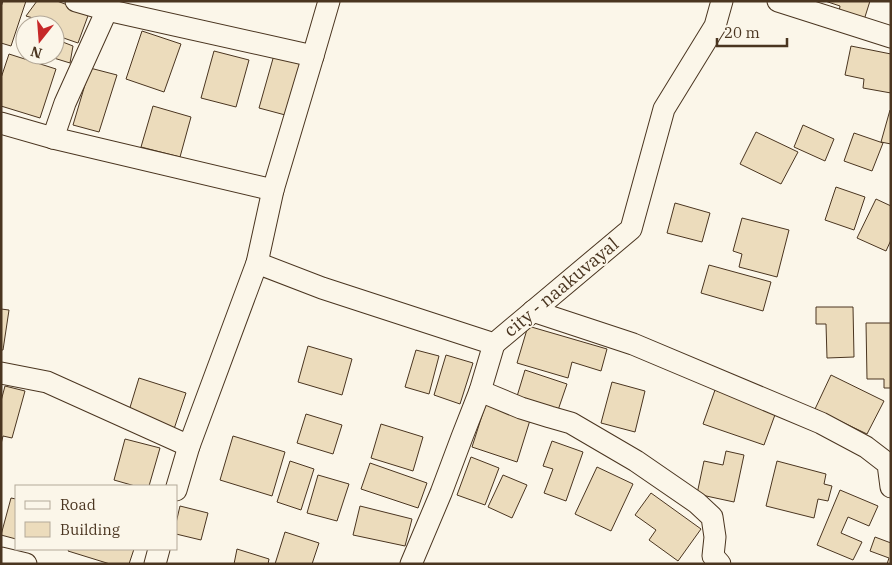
<svg xmlns="http://www.w3.org/2000/svg" width="892" height="565" viewBox="0 0 892 565" font-family="'IBM Plex Serif',serif">
  <style>
    .building { fill: #ecdcbc; stroke: #4a3520 }
    .lines { fill: none; stroke-linecap: round; stroke-linejoin: round }
    .minor-casing { stroke: #4a3520; stroke-width: 23 }
    .minor { stroke: #fbf6e9; stroke-width: 21 }
    .labels { text-anchor: middle; dominant-baseline: central; stroke-width: 4; stroke-linejoin: round; paint-order: stroke }
    .street-label { font-size: 18px; fill: #4a3520; stroke: #fbf6e9 }
  </style>
  <rect width="100%" height="100%" fill="#fbf6e9"/>
  <!-- building -->
  <g class="building">
    <path d="M3 1H26L11 46 1 43V7Z"/>
    <path d="M37 1H57L89 13 78 43 55 35V25H47V22L26 16Z"/>
    <path d="M825 1H870L864 20 839 12 840 6Z"/>
    <path d="M142 31 181 44 164 92 126 79Z"/>
    <path d="M55 39 73 46 70 63 44 55H55Z"/>
    <path d="M851 46 891 54V93L863 88 864 79 845 75Z"/>
    <path d="M214 51 249 60 236 107 201 98Z"/>
    <path d="M9 54 56 69 40 118 1 106V78Z"/>
    <path d="M274 55 304 63 289 116 259 108Z"/>
    <path d="M90 68 117 75 99 132 73 125Z"/>
    <path d="M153 106 191 117 180 157 141 147Z"/>
    <path d="M890 110H891V144L881 142Z"/>
    <path d="M803 125 834 139 825 161 794 147Z"/>
    <path d="M756 132 798 152 781 184 740 164Z"/>
    <path d="M854 133 883 143 872 171 844 161Z"/>
    <path d="M836 187 865 197 854 230 825 220Z"/>
    <path d="M876 199 891 206V240L886 251 857 238Z"/>
    <path d="M675 203 710 213 702 242 667 233Z"/>
    <path d="M742 218 789 230 777 277 739 267 742 254 733 251Z"/>
    <path d="M709 265 771 282 763 311 701 293Z"/>
    <path d="M816 307H853L854 357 827 358 826 324H816Z"/>
    <path d="M1 309 9 310 3 350H1Z"/>
    <path d="M866 323H891V388H884V379H867Z"/>
    <path d="M528 326 607 349 601 371 572 362 568 378 517 363Z"/>
    <path d="M308 346 352 359 342 395 298 382Z"/>
    <path d="M416 350 439 356 429 394 405 387Z"/>
    <path d="M446 355 473 363 460 404 434 395Z"/>
    <path d="M525 370 567 384 556 416 515 403Z"/>
    <path d="M831 375 884 401 867 434 815 409Z"/>
    <path d="M139 378 186 393 174 429 128 414Z"/>
    <path d="M612 382 645 391 635 432 601 423Z"/>
    <path d="M5 386 25 391 12 438 3 436 1 444V401Z"/>
    <path d="M715 390 776 412 764 445 703 424Z"/>
    <path d="M486 403 531 417 517 462 472 447Z"/>
    <path d="M306 414 342 425 333 454 297 443Z"/>
    <path d="M381 424 423 437 413 471 371 458Z"/>
    <path d="M233 436 285 452 272 496 220 480Z"/>
    <path d="M125 439 160 448 149 486H135L114 480Z"/>
    <path d="M552 441 583 452 566 501 544 493 553 469 543 466Z"/>
    <path d="M726 451 744 455 734 502 697 494 704 461 723 465Z"/>
    <path d="M471 457 499 468 485 505 457 495Z"/>
    <path d="M290 461 314 469 301 510 277 502Z"/>
    <path d="M777 461 826 474 824 484 832 486 828 501 818 499 814 518 766 506Z"/>
    <path d="M370 463 427 483 418 508 361 489Z"/>
    <path d="M597 467 633 484 611 531 575 514Z"/>
    <path d="M318 475 349 484 337 521 307 513Z"/>
    <path d="M503 475 527 485 512 518 488 507Z"/>
    <path d="M840 490 878 506 869 526 848 517 841 533 862 542 853 560 817 545Z"/>
    <path d="M651 493 701 529 678 561 649 540 656 530 635 515Z"/>
    <path d="M11 498 16 499V539L1 535Z"/>
    <path d="M180 506 208 513 201 540 176 534V523Z"/>
    <path d="M360 506 412 519 405 546 353 535Z"/>
    <path d="M285 532 319 543 312 564H275Z"/>
    <path d="M875 537 891 543V564H887L889 558 870 551Z"/>
    <path d="M69 549H134L129 564H110L68 551Z"/>
    <path d="M237 549 269 559 268 564H234Z"/>
  </g>
  <g class="lines">
    <defs>
      <g id="minor">
        <path d="M76 1 107 10 313 56"/>
        <path d="M778 1 891 37"/>
        <path d="M1 123 53 138 273 190"/>
        <path d="M53 138 65 103 107 10"/>
        <path d="M257 263 322 288 494 344 631 229 664 109 715 26 722 1"/>
        <path d="M533 311 633 344 821 423 866 447 888 464 891 487"/>
        <path d="M1 373 47 382 189 446"/>
        <path d="M480 391 521 408 550 417 571 423 636 461 697 503 712 517 715 537 713 556 720 564"/>
        <path d="M176 490 189 446 257 263 273 190 313 56 329 1"/>
        <path d="M1 558 26 564"/>
        <path d="M155 564 159 549"/>
        <path d="M411 564 441 493 462 437 480 391 494 344"/>
      </g>
    </defs>
    <!-- minor casing -->
    <use href="#minor" class="minor-casing"/>
    <!-- minor -->
    <use href="#minor" class="minor"/>
  </g>
  <g class="labels">
    <!-- street labels -->
    <g class="street-label">
      <text transform="translate(561 287) rotate(-40)">city - naakuvayal</text>
    </g>
  </g>
  <!-- border -->
  <rect width="892" height="565" fill="none" stroke="#4a3520" stroke-width="5"/>
  <!-- legend -->
  <rect x="15" y="485" width="162" height="65" fill="#fbf6e9" stroke="#b4a999"/>
  <rect x="25" y="501" width="25" height="8" fill="#fbf6e9" stroke="#b4a999"/>
  <text x="60" y="510" font-size="15" fill="#4a3520">Road</text>
  <rect x="25" y="522" width="25" height="15" fill="#ecdcbc" stroke="#b4a999"/>
  <text x="60" y="535" font-size="15" fill="#4a3520">Building</text>
  <!-- north arrow -->
  <g transform="translate(40 40) rotate(197)"><circle r="24" fill="#fbf6e9" stroke="#b4a999"/>
  <path d="M0-4L9 19L0 12L-9 19Z" fill="#c62828"/>
  <text y="-8" font-size="14" font-weight="bold" text-anchor="middle" fill="#4a3520">N</text>
  </g>
  <!-- scale -->
  <path d="M717 38v8h70v-8" fill="none" stroke="#4a3520" stroke-width="2.5"/>
  <text x="724" y="38" font-size="15" fill="#4a3520" stroke="#fbf6e9" stroke-width="4" paint-order="stroke">20 m</text>
</svg>
